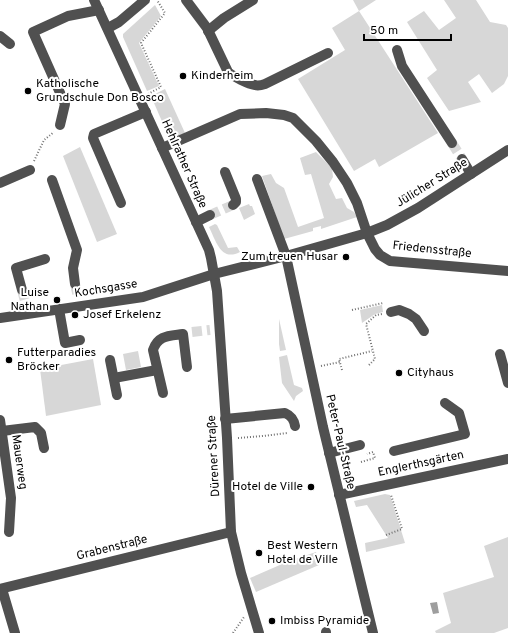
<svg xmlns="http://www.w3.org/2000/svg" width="508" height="633" viewBox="0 0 508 633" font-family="Overpass,sans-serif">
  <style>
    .green { fill: #d7d7d7 }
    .water { fill: #9e9e9e }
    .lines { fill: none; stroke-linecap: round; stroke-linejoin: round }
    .minor-tunnel { stroke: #d9d9d9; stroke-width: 10; stroke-dasharray: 10 5; stroke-linecap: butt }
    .path { stroke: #727272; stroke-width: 2; stroke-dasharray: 1 2; stroke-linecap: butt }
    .minor { stroke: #505050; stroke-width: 10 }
    .poi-dot { fill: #000; stroke: #fff; stroke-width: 1.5 }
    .labels { text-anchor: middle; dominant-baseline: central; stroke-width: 4; stroke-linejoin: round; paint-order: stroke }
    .poi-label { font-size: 12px; fill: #000; stroke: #fff; text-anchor: start }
    .street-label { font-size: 12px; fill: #000; stroke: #fff }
  </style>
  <rect width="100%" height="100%" fill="#fff"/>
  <!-- green -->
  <g class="green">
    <path d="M353 0H376L359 11 438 133 379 167 375 159 354 171 298 79 345 50 332 28 359 11Z"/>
    <path d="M444 0H476L490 22 506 25 508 28V76L504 84 492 93 479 74 468 82 481 102 449 111 427 78 437 70 407 22 424 11 439 30 456 18Z"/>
    <path d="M155 5 161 16 139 43 159 86 147 91 123 37V34Z"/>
    <path d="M165 89 185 133 170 140 151 96Z"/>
    <path d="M80 147 117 234 97 242 63 156Z"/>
    <path d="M316 152 332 168 333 177 329 184 336 199 342 198 347 208 354 212 357 217 321 229V226L313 228V231L284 239 262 176 271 174 276 183 284 188 298 227 324 218 311 174 305 175 300 158Z"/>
    <path d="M249 204 250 206H252L255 214 244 220 239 208Z"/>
    <path d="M215 224 217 225 228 248 237 247 240 252C221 262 216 241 209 227Z"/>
    <path d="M382 305 383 312 375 314 362 323 360 310Z"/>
    <path d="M279 319 286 350 280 351 279 344Z"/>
    <path d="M138 351 141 367 126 370 123 354Z"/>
    <path d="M287 355 294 385 302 388 303 391 296 396 294 401 282 383 279 357Z"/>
    <path d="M93 359 101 405 46 416 40 369Z"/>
    <path d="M385 494 390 495 405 543 366 552 365 543 388 538 367 505 356 507 354 501Z"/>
    <path d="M508 537V628L494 633H436L435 631 451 623 443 593 494 577 484 546Z"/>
    <path d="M316 552 319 565 256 592 250 578 289 561Z"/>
  </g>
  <!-- water -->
  <path class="water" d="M437 602 439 613 433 614 430 603Z"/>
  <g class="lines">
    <!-- minor-tunnel -->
    <g class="minor-tunnel">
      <path d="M452 143 462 159"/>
      <path d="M210 215 233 205"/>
      <path d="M75 284 78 297"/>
      <path d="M22 290 26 305"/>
      <path d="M192 332 210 330"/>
    </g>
    <!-- path -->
    <g class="path">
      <path d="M148 94 161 87 141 43 165 13 157 0"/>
      <path d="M34 161 44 140 54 132"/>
      <path d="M352 310 383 303"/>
      <path d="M369 365 375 359 366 324 376 315 382 314"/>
      <path d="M321 366 340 362"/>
      <path d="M342 370 339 359 372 351"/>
      <path d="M238 438 263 436 287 433"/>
      <path d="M361 462 375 458 373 452 367 454"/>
      <path d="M386 535 402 529 391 495"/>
      <path d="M233 633 244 617"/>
    </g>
    <!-- minor -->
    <g class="minor">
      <path d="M94 0 209 250 211 258 217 291 227 438 231 532 241 573 259 633"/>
      <path d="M186 0 207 28 228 72C234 77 248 84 255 85 258 86 262 85 265 84L328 53"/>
      <path d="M108 28 119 22 145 0"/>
      <path d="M208 31 224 18 253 0"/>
      <path d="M0 36 10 44"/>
      <path d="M397 50 402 66 452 143"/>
      <path d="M60 125 65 104 33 32 68 16 99 10"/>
      <path d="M162 148 240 114 266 113 284 115 293 118 316 141 333 162 347 183 357 203 367 233 375 249 380 255 390 261 508 271"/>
      <path d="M462 159 471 174"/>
      <path d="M225 172 236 199V202L233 205"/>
      <path d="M257 179 286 256 323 427 373 633"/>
      <path d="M52 180 77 250 73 268 75 284"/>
      <path d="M0 183 30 170"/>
      <path d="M121 203 93 138 94 134 146 112"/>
      <path d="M196 222 210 215"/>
      <path d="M22 290 16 268 45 259"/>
      <path d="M59 309 65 343 80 340"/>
      <path d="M391 312 399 310 409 314 416 319 424 331"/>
      <path d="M0 318 143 297 214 274 286 256 367 233 387 225 418 208 508 150"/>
      <path d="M500 354 508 383"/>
      <path d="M110 360 117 395"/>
      <path d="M114 378 157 370"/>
      <path d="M163 393 153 350C158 335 169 336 183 334L187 367"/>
      <path d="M225 419 285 413C292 416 294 420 295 426"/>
      <path d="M0 420 11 498 9 532"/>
      <path d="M2 431 35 427 41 433 44 448"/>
      <path d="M394 451 465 434 459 413 445 403"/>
      <path d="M329 453 360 445"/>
      <path d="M339 495 508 459"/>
      <path d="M0 589 231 532"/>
      <path d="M2 589 15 633"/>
      <path d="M326 632V633"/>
    </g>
  </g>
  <!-- markers -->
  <g class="poi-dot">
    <circle cx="183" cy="76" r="4"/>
    <circle cx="28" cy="91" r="4"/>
    <circle cx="346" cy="257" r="4"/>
    <circle cx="57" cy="300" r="4"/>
    <circle cx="75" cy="315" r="4"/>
    <circle cx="9" cy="360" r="4"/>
    <circle cx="399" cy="373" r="4"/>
    <circle cx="311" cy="487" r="4"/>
    <circle cx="259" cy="553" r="4"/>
    <circle cx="272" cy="621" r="4"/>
  </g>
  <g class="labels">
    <!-- poi labels -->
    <g class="poi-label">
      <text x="191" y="76">Kinderheim</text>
      <text x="36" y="84">Katholische<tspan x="36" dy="14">Grundschule Don Bosco</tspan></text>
      <text x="338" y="257" text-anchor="end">Zum treuen Husar</text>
      <text x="49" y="293" text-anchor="end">Luise<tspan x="49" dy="14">Nathan</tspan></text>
      <text x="83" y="315">Josef Erkelenz</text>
      <text x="17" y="353">Futterparadies<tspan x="17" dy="14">Bröcker</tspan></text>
      <text x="407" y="373">Cityhaus</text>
      <text x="303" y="487" text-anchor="end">Hotel de Ville</text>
      <text x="267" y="546">Best Western<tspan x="267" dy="14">Hotel de Ville</tspan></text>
      <text x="280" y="621">Imbiss Pyramide</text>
    </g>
    <!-- street labels -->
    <g class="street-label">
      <text transform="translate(184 164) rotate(66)">Hehlrather Straße</text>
      <text transform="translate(432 183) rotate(-32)">Jülicher Straße</text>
      <text transform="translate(432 250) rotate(6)">Friedensstraße</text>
      <text transform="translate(106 289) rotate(-9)">Kochsgasse</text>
      <text transform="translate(340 442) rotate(77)">Peter-Paul-Straße</text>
      <text transform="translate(214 456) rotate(-93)">Dürener Straße</text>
      <text transform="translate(19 462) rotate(82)">Mauerweg</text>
      <text transform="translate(421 464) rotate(-12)">Englerthsgärten</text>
      <text transform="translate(112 548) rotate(-14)">Grabenstraße</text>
    </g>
  </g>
  <!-- scale -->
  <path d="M364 34v6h87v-6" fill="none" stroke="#000000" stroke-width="2"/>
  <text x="370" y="34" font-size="12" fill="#000000" stroke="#ffffff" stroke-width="3" paint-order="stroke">50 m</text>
</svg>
